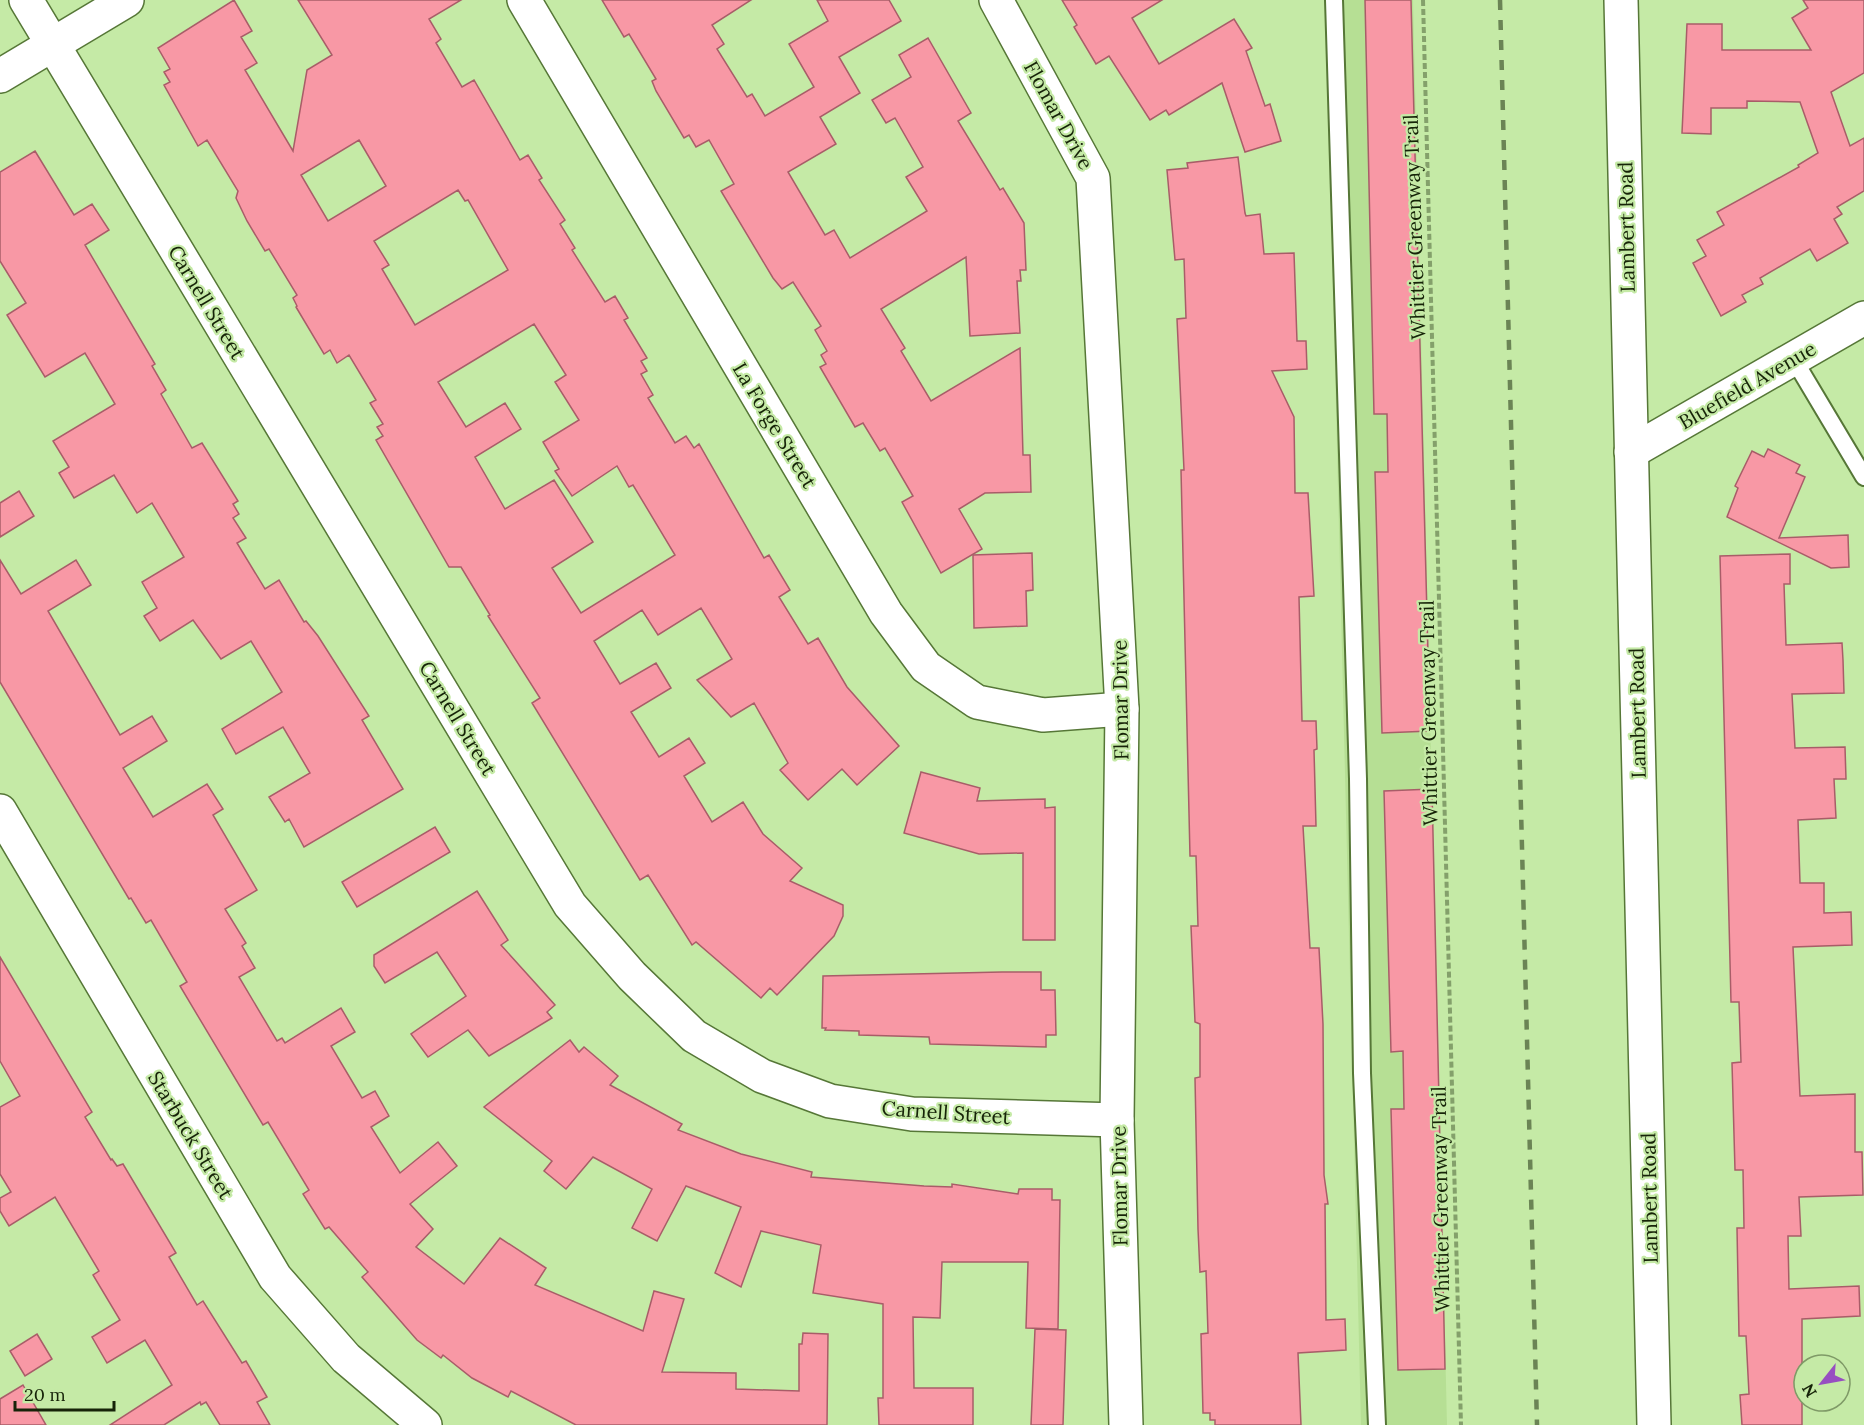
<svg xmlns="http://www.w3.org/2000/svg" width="1864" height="1425" viewBox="0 0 1864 1425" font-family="Lora,serif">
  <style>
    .built { fill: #b6df94 }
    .building { fill: #f898a5; stroke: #a85d68; stroke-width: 1.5; fill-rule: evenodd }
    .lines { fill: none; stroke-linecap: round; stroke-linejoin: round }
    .service-casing { stroke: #567737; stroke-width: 20 }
    .minor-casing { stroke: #567737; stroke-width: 36 }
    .tertiary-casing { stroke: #567737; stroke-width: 36 }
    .secondary-casing { stroke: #567737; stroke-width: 36 }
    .path { stroke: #84a06b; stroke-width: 4; stroke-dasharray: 6 3; stroke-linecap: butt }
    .service { stroke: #fff; stroke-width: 16 }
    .minor { stroke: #fff; stroke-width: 33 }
    .tertiary { stroke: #fff; stroke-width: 33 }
    .secondary { stroke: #fff; stroke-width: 33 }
    .rail { stroke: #6b8455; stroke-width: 4.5; stroke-dasharray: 10 10; stroke-linecap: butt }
    .labels { text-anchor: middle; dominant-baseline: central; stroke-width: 4.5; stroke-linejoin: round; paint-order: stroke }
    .street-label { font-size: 20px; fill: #162308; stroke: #c5eaa6 }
  </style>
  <rect width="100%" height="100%" fill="#c5eaa6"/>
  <!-- built -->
  <path class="built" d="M1326 0H1413L1447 1425H1361Z"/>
  <!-- building -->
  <g class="building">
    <path d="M234 0 252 31 241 37 257 63 245 70 293 151 307 70 332 55 298 0H461L429 19 441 39 436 43 462 87 474 80 520 160 528 155 542 178 539 180 565 220 560 224 575 248 572 250 605 302 615 296 628 318 624 320 647 358 641 361 647 371 641 374 653 395 648 398 675 443 686 436 694 448 699 444 764 558 769 555 790 590 779 597 808 644 818 638 847 687 899 746 857 785 842 769 808 800 780 770 788 763 754 703 731 717 697 680 732 659 701 608 658 635 642 610 594 641 620 684 656 663 671 688 631 712 659 757 689 738 705 763 684 776 712 822 743 802 763 834 802 868 790 881 843 905V916L834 936 777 995 770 988 761 998 696 942 692 945 648 875 640 880 532 703 540 698 488 616 490 615 461 567H449L376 440 383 436 377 427 383 424 370 403 376 400 349 355 337 363 330 350 324 354 296 307 297 306 293 298 297 295 269 249 265 251 247 221 236 198 238 191 207 140 198 146 164 85 170 82 164 72 170 69 158 48ZM359 140 386 186 328 221 301 175ZM458 190 465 201 468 200 508 270 415 325 382 269 389 265 374 241ZM534 324 566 375 555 382 579 420 543 442 559 469 555 471 572 496 617 466 629 487 633 485 675 555 581 613 552 568 593 542 554 480 505 509 475 457 521 429 505 403 466 427 438 382Z"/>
    <path d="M602 0H751L712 25 724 44 717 49 747 97 752 94 765 116 814 87 789 44 828 21 817 0H889L901 21 839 57 860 93 820 117 836 144 788 172 825 235 834 230 850 258 927 211 906 177 923 167 895 118 886 123 872 100 911 77 899 55 928 38 971 113 958 121 1000 190 1003 188 1024 223 1026 270H1020L1021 281H1017L1020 333 970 336 966 257 881 309 905 348 901 351 931 401 1020 348 1023 455H1030L1031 492 985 493 959 509 982 549 941 573 902 502 913 496 885 448 880 451 863 423 855 427 820 367 826 364 821 355 827 351 815 330 821 326 793 282 782 289 773 278 721 191 734 184 709 140 696 147 689 135 684 138 656 91 652 81 656 79 629 34 624 37Z"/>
    <path d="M1062 0H1162L1132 18 1159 64 1234 19 1252 48 1246 51 1265 106 1270 104 1281 141 1245 152 1222 83 1169 115 1166 110 1150 120 1109 56 1096 64 1074 27 1077 25Z"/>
    <path d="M1365 0H1411L1430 731 1382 733 1375 472H1388L1387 414H1374Z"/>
    <path d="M1803 0H1864V73L1831 92 1850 146 1864 138V191L1837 207 1842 214 1834 219 1848 243 1817 261 1810 249 1760 278 1763 284 1742 295 1746 302 1721 316 1693 263 1706 256 1697 240 1724 225 1717 212 1799 167 1798 165 1818 153 1800 102 1747 101V108H1711V134L1682 133 1687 24H1722V50H1811L1792 18 1808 8Z"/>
    <path d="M35 151 74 215 92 204 109 230 85 245 155 364 152 366 166 390 161 394 192 448 202 443 238 501 233 504 239 514 233 518 246 538 237 543 265 589 279 580 304 622 306 621 318 636 369 716 362 720 403 789 304 847 289 819 285 822 269 797 310 773 283 727 236 754 222 729 282 692 251 641 221 659 193 620 160 641 144 616 157 608 142 582 184 557 152 503 137 513 114 475 74 498 59 473 69 467 53 441 115 404 85 353 45 377 7 315 26 303 0 261V172Z"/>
    <path d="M1238 157 1245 213 1246 216 1260 214 1264 254 1294 253 1297 341H1306L1307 369 1272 371 1294 417 1295 493H1308L1314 596 1299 597 1302 721H1316L1317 749 1314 750 1316 826H1303L1310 948H1319L1323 1024 1324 1175 1328 1204H1325L1326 1320 1345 1319 1346 1350 1298 1353 1301 1425H1215V1420H1210V1413H1203L1201 1334 1208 1333 1206 1271 1200 1272 1198 1229 1195 1078 1200 1077V1024L1195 1022 1191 926H1198L1196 856H1190L1181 470H1184L1177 319 1186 318 1184 259 1175 260 1167 170 1188 168 1187 163Z"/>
    <path d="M1768 449 1800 465 1796 473 1805 477 1779 538 1848 535 1849 567 1831 568 1727 517 1738 488 1735 486 1752 451 1764 457Z"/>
    <path d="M19 491 34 516 0 537V503Z"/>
    <path d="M1032 553 1033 590 1026 591 1027 626 974 628 973 555Z"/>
    <path d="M1790 554V584H1784L1786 645 1842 643 1843 660 1844 693 1792 694 1795 748 1845 747 1846 779H1834L1836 818 1798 820 1800 883H1824V913L1851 912 1852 945 1793 947 1800 1096 1855 1094V1152H1862L1863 1195 1799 1197 1801 1236H1788L1789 1289 1859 1286 1860 1316 1802 1319V1425H1742L1740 1395 1749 1394 1746 1336H1739L1737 1228H1744L1743 1170H1735L1732 1063 1741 1062 1739 1002H1731L1720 556Z"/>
    <path d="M0 560 21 594 76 560 91 585 48 611 120 735 152 716 167 741 123 768 153 817 207 784 223 809 213 815 257 890 225 909 246 943 242 946 255 968 239 977 277 1041 282 1038 285 1043 341 1008 355 1032 331 1046 362 1098 375 1091 389 1116 371 1127 400 1173 438 1142 457 1166 410 1204 433 1229 416 1247 464 1284 500 1238 546 1268 535 1285 643 1331 654 1291 684 1299 662 1372 736 1373V1389L799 1391V1344H802L803 1333 828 1334 827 1425H576L511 1391 508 1397 472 1378 443 1355 441 1358 417 1340 362 1277 368 1272 329 1227 325 1229 303 1194 309 1190 268 1122 263 1125 180 986 187 982 151 920 146 923 131 898 129 899 0 682Z"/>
    <path d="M921 772 980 788 977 801 1045 799V808L1055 807V940H1023V853L979 854 904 833Z"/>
    <path d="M1432 789 1445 1369 1398 1370 1391 1109H1404L1403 1051 1391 1052 1384 791Z"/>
    <path d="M435 827 450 852 357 907 342 882Z"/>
    <path d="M477 891 508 940 501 945 555 1005 547 1012 552 1018 489 1056 468 1030 428 1057 411 1034 466 996 437 952 385 983 374 966V955Z"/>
    <path d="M0 957 92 1112 85 1117 111 1160 112 1159 117 1166 123 1164 176 1253 169 1257 197 1305 203 1301 242 1363 246 1361 267 1397 257 1402 270 1425H220L206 1402 201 1405 200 1402 164 1425H110L172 1385 145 1340 107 1363 92 1337 120 1320 93 1275 99 1271 55 1197 9 1226 0 1211V1198L11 1192 0 1174V1107L20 1096 0 1061Z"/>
    <path d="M1002 972H1041V990H1055L1056 1035H1046V1047L930 1044 929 1037 859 1035V1031L825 1030 826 1028H822L823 976Z"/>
    <path d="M570 1040 579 1052 584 1047 618 1076 610 1085 682 1124 678 1130 741 1154 812 1172 811 1177 924 1186 952 1187V1184L1018 1194 1019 1189H1052V1200H1060L1058 1329 1026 1328 1028 1262H942L940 1318 913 1317 914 1388H973V1425H879L878 1398H883V1304L813 1293 821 1245 761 1231 741 1287 715 1273 741 1207 686 1186 657 1241 632 1228 652 1189 593 1157 566 1189 544 1171 552 1161 484 1107Z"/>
    <path d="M1035 1329 1066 1330 1063 1425H1031Z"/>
    <path d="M37 1334 52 1359 25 1376 10 1351Z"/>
    <path d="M23 1385 46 1425H0V1399Z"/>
  </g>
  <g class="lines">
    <defs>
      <g id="service">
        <path d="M1334 0 1358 779 1362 1073 1377 1425"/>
        <path d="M1793 358 1864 477"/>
      </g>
      <g id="minor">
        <path d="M26 0 570 905 632 976 694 1036 762 1076 830 1101 912 1114 1117 1120"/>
        <path d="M524 0 886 613 926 667 977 702 1043 715 1122 709"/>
        <path d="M996 0 1093 178 1122 709 1117 1120 1126 1425"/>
        <path d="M1631 452 1864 318"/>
        <path d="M0 811 275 1277 346 1358 425 1425"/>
      </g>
      <path id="tertiary" d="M0 76 127 0"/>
      <path id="secondary" d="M1621 0 1654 1425"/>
    </defs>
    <!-- service casing -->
    <use href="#service" class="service-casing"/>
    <!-- minor casing -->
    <use href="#minor" class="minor-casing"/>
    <!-- tertiary casing -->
    <use href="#tertiary" class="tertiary-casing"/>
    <!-- secondary casing -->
    <use href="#secondary" class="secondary-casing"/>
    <!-- path -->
    <path class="path" d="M1423 0 1461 1425"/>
    <!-- service -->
    <use href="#service" class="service"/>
    <!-- minor -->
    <use href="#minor" class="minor"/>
    <!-- tertiary -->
    <use href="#tertiary" class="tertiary"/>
    <!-- secondary -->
    <use href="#secondary" class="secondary"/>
    <!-- rail -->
    <path class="rail" d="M1500 0 1537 1425"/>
  </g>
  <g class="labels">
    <!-- street labels -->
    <g class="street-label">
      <text transform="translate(1059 115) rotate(61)">Flomar Drive</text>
      <text transform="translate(1414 227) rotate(-92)">Whittier Greenway Trail</text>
      <text transform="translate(1626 227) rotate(-91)">Lambert Road</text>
      <text transform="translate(207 302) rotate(59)">Carnell Street</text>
      <text transform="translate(1747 385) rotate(-30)">Bluefield Avenue</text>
      <text transform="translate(775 425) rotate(59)">La Forge Street</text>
      <text transform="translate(1120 700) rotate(-91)">Flomar Drive</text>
      <text transform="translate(1428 713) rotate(-91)">Whittier Greenway Trail</text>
      <text transform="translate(1637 713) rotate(-91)">Lambert Road</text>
      <text transform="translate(458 718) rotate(59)">Carnell Street</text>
      <text transform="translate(946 1112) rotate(4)">Carnell Street</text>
      <text transform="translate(191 1135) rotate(59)">Starbuck Street</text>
      <text transform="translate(1119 1186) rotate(-91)">Flomar Drive</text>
      <text transform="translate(1649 1198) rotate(-91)">Lambert Road</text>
      <text transform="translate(1440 1199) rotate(-91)">Whittier Greenway Trail</text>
    </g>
  </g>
  <!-- north arrow -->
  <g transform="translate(1822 1383) rotate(239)"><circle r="28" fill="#c5eaa6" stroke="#7f9a67" stroke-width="1.5"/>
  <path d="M0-4.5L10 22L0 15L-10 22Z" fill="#974ec1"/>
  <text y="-9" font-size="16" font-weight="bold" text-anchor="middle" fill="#162308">N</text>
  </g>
  <!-- scale -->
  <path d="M15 1401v9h99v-9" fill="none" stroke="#162308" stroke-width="3"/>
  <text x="24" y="1401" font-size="18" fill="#162308" stroke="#c5eaa6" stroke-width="4.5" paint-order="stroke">20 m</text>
</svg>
